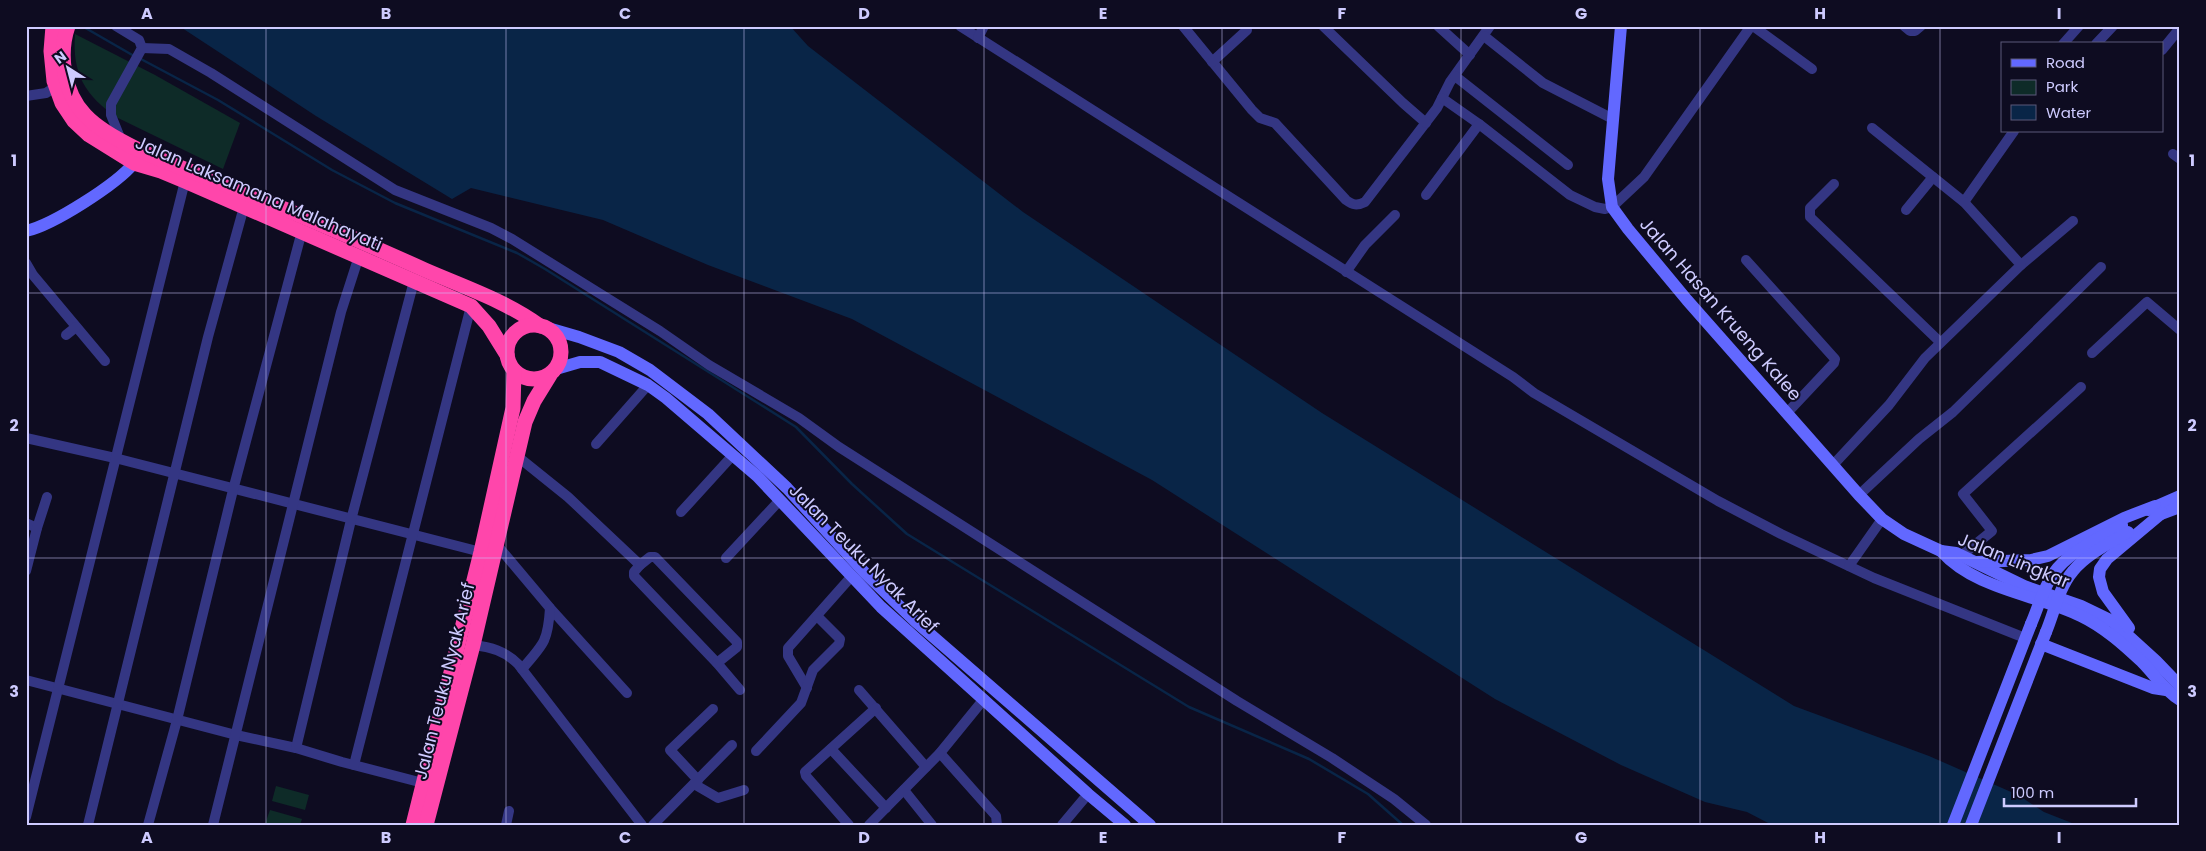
<svg xmlns="http://www.w3.org/2000/svg" width="2206" height="851" viewBox="0 0 2206 851" font-family="Poppins,sans-serif">
  <style>
    .green { fill: #0e2b28 }
    .water { fill: #092547 }
    .lines { fill: none; stroke-linecap: round; stroke-linejoin: round }
    .stream { stroke: #092547; stroke-width: 2.5 }
    .street { stroke: #343683; stroke-width: 10 }
    .secondary { stroke: #6268ff; stroke-width: 12 }
    .highway { stroke: #ff46ab; stroke-width: 15 }
    .secondary-bridge { stroke: #6268ff; stroke-width: 12 }
    .grid { fill: none; stroke: #cecbff; stroke-width: 1; stroke-opacity: 0.55 }
    .labels { text-anchor: middle; dominant-baseline: central; stroke-width: 4; stroke-linejoin: round; paint-order: stroke }
    .street-label { font-size: 18px; fill: #cecbff; stroke: #0e0c21 }
    .neatline { fill: none; stroke: #cecbff; stroke-width: 2 }
    .grid-label { font-size: 16px; text-anchor: middle; font-weight: bold; fill: #cecbff }
  </style>
  <rect width="100%" height="100%" fill="#0e0c21"/>
  <!-- green -->
  <g class="green">
    <path d="M75 34 155 75 240 123 223 169 118 118C85 96 72 74 75 34Z"/>
    <path d="M276 786 309 795 305 810 272 801Z"/>
    <path d="M270 810 302 819 300 825 265 824Z"/>
  </g>
  <!-- water -->
  <path class="water" d="M179 26H790L808 46 1023 212 1322 413 1794 706 1929 756 2018 795 2044 812 2077 825H1772L1747 812 1705 802 1621 765 1495 699 1152 480 852 319 708 265 603 220 471 188 452 199 316 116Z"/>
  <g class="lines">
    <!-- stream -->
    <g class="stream">
      <path d="M82 26 134 56"/>
      <path d="M139 58 218 100 332 170 395 203 517 253 545 269 796 427 852 484 907 534 1189 707 1309 759 1368 794 1403 825"/>
    </g>
    <!-- street -->
    <g class="street">
      <path d="M116 26 139 40 142 48 111 104V115L121 140"/>
      <path d="M960 26 1513 377 1534 393 1718 501 1781 534 1874 578 2025 638"/>
      <path d="M1183 26 1252 110 1260 118 1275 123 1346 200C1353 205 1357 206 1365 202L1437 108 1450 82 1490 26"/>
      <path d="M1323 26 1403 103 1426 123"/>
      <path d="M1438 26 1470 55"/>
      <path d="M1753 26 1812 69"/>
      <path d="M1904 26 1910 31H1915L1921 26"/>
      <path d="M1484 36 1543 83 1613 119"/>
      <path d="M978 38 984 26"/>
      <path d="M2063 44 2079 26"/>
      <path d="M2096 44 2113 26"/>
      <path d="M142 48 169 49 211 73 395 190 491 228 512 239 660 331 709 365 799 418 839 447 1237 701 1332 758 1394 799 1426 825"/>
      <path d="M2162 50 2180 28"/>
      <path d="M1212 62 1247 30"/>
      <path d="M1455 76 1568 165"/>
      <path d="M26 96 46 93 55 87"/>
      <path d="M1442 98 1479 124 1570 195 1595 207 1605 209 1612 207 1644 177 1751 26"/>
      <path d="M2173 154 2180 159"/>
      <path d="M1834 184 1810 208V217L1940 342"/>
      <path d="M1426 195 1479 124"/>
      <path d="M1964 202 2014 131"/>
      <path d="M1906 210 1933 177"/>
      <path d="M1746 260 1835 359 1834 363 1787 413"/>
      <path d="M26 263 33 275 105 361"/>
      <path d="M2021 265 2073 221"/>
      <path d="M1346 272 1365 245 1395 215"/>
      <path d="M66 335 76 327"/>
      <path d="M2092 353 2147 302 2180 330"/>
      <path d="M26 438 115 458 481 552"/>
      <path d="M596 444 648 385"/>
      <path d="M517 456 568 497 640 565 634 572V576L717 663 740 690"/>
      <path d="M1833 465 1889 405 1925 358 2021 265 1964 202 1872 128"/>
      <path d="M1859 495 1919 439 1953 412 2101 267"/>
      <path d="M681 512 733 455"/>
      <path d="M26 523 37 528"/>
      <path d="M497 545 550 608 627 693"/>
      <path d="M1961 556 1992 531 1963 494 2081 387"/>
      <path d="M726 558 780 500"/>
      <path d="M640 565 650 557H655L737 642V647L717 663"/>
      <path d="M1849 566 1882 519"/>
      <path d="M26 571 37 528 47 497"/>
      <path d="M473 645C491 647 505 651 518 664L642 825"/>
      <path d="M522 669C544 644 548 641 550 608"/>
      <path d="M26 680 236 735 296 748 342 762 423 783"/>
      <path d="M807 688 788 656V648L851 577"/>
      <path d="M859 690 926 767"/>
      <path d="M296 748 351 520 414 281"/>
      <path d="M831 749 886 808"/>
      <path d="M756 751 801 703 813 670 839 644 840 639 817 616"/>
      <path d="M940 753 996 816 997 825"/>
      <path d="M354 765 471 306"/>
      <path d="M698 780 670 750 713 709"/>
      <path d="M694 784 718 798 744 790"/>
      <path d="M904 790 932 825"/>
      <path d="M26 817 185 181"/>
      <path d="M88 825 208 337 245 203"/>
      <path d="M148 825 177 720 233 490 302 231"/>
      <path d="M213 825 341 312 359 256"/>
      <path d="M506 825 509 811"/>
      <path d="M653 825 732 745"/>
      <path d="M849 825 806 776 805 772 876 708"/>
      <path d="M869 825 940 753 984 699"/>
      <path d="M1062 825 1088 794"/>
    </g>
    <!-- secondary -->
    <g class="secondary">
      <path d="M1621 26 1608 179 1612 207 1628 229 1687 300 1859 495 1882 519 1904 534 1941 551 1956 553 2024 586 2081 606 2112 621 2156 661 2180 686"/>
      <path d="M26 231C53 225 117 184 134 163"/>
      <path d="M548 328 579 337 619 352 650 370 708 414 787 488 865 573 915 621 1150 825"/>
      <path d="M556 369 580 362H600L648 385 666 398 757 476 881 607 1088 794 1125 825"/>
      <path d="M2148 510 2180 496"/>
      <path d="M2156 516 2180 507"/>
      <path d="M1941 551C1976 590 2036 594 2081 616 2104 627 2124 645 2142 662 2155 675 2164 690 2180 700"/>
      <path d="M1976 562 2031 560 2048 556 2124 518 2155 506"/>
      <path d="M2129 628 2103 592 2099 577 2100 569 2107 559 2162 513"/>
      <path d="M2041 644 2153 688 2166 690"/>
      <path d="M1953 825 2031 624"/>
      <path d="M1971 825 2046 632"/>
    </g>
    <!-- highway -->
    <g class="highway">
      <path d="M53 26 51 51 54 81 62 103 74 121 89 135 134 163 161 171 185 181 471 306 489 326 507 355"/>
      <path d="M68 26C58 55 64 93 85 115 112 144 178 166 216 181 286 209 356 239 425 270 464 287 506 301 540 326"/>
      <circle cx="534" cy="352" r="27"/>
      <path d="M413 825 481 552 513 408 514 371"/>
      <path d="M426 825 473 645 525 422 534 401 550 375"/>
    </g>
    <!-- secondary-bridge -->
    <g class="secondary-bridge">
      <path d="M2031 624C2038 608 2043 589 2053 574 2069 551 2099 539 2122 525"/>
      <path d="M2046 632C2054 613 2059 587 2073 571 2087 554 2110 543 2128 532"/>
    </g>
  </g>
  <!-- grid -->
  <path class="grid" d="M266 26V825M506 26V825M744 26V825M984 26V825M1222 26V825M1461 26V825M1700 26V825M1940 26V825M26 293H2180M26 558H2180"/>
  <g class="labels">
    <!-- street labels -->
    <g class="street-label">
      <text transform="translate(259 193) rotate(23)">Jalan Laksamana Malahayati</text>
      <text transform="translate(1721 309) rotate(49)">Jalan Hasan Krueng Kalee</text>
      <text transform="translate(864 558) rotate(45)">Jalan Teuku Nyak Arief</text>
      <text transform="translate(2014 560) rotate(22)">Jalan Lingkar</text>
      <text transform="translate(444 681) rotate(-76)">Jalan Teuku Nyak Arief</text>
    </g>
  </g>
  <!-- border -->
  <rect width="2206" height="851" fill="none" stroke="#0e0c21" stroke-width="55"/>
  <!-- legend -->
  <rect x="2001" y="42" width="162" height="90" fill="#0e0c21" stroke="#5b587a"/>
  <rect x="2011" y="59" width="25" height="8" fill="#6268ff" stroke="#5b587a"/>
  <text x="2046" y="68" font-size="15" fill="#cecbff">Road</text>
  <rect x="2011" y="80" width="25" height="15" fill="#0e2b28" stroke="#5b587a"/>
  <text x="2046" y="92" font-size="15" fill="#cecbff">Park</text>
  <rect x="2011" y="105" width="25" height="15" fill="#092547" stroke="#5b587a"/>
  <text x="2046" y="118" font-size="15" fill="#cecbff">Water</text>
  <!-- north arrow -->
  <g transform="translate(68 68) rotate(324)" stroke="#0e0c21" stroke-width="4" paint-order="stroke">
  <path d="M0-4L9 19L0 12L-9 19Z" fill="#cecbff"/>
  <text y="-8" font-size="14" font-weight="bold" text-anchor="middle" fill="#cecbff">N</text>
  </g>
  <!-- scale -->
  <path d="M2004 798v8h132v-8" fill="none" stroke="#cecbff" stroke-width="2.5"/>
  <text x="2011" y="798" font-size="15" fill="#cecbff" stroke="#0e0c21" stroke-width="4" paint-order="stroke">100 m</text>
  <rect x="28" y="28" width="2150" height="796" class="neatline"/>
  <g class="grid-label">
    <text x="147" y="19">A</text>
    <text x="386" y="19">B</text>
    <text x="625" y="19">C</text>
    <text x="864" y="19">D</text>
    <text x="1103" y="19">E</text>
    <text x="1342" y="19">F</text>
    <text x="1581" y="19">G</text>
    <text x="1820" y="19">H</text>
    <text x="2059" y="19">I</text>
    <text x="14" y="166">1</text>
    <text x="2192" y="166">1</text>
    <text x="14" y="431">2</text>
    <text x="2192" y="431">2</text>
    <text x="14" y="697">3</text>
    <text x="2192" y="697">3</text>
    <text x="147" y="843">A</text>
    <text x="386" y="843">B</text>
    <text x="625" y="843">C</text>
    <text x="864" y="843">D</text>
    <text x="1103" y="843">E</text>
    <text x="1342" y="843">F</text>
    <text x="1581" y="843">G</text>
    <text x="1820" y="843">H</text>
    <text x="2059" y="843">I</text>
  </g>
</svg>
